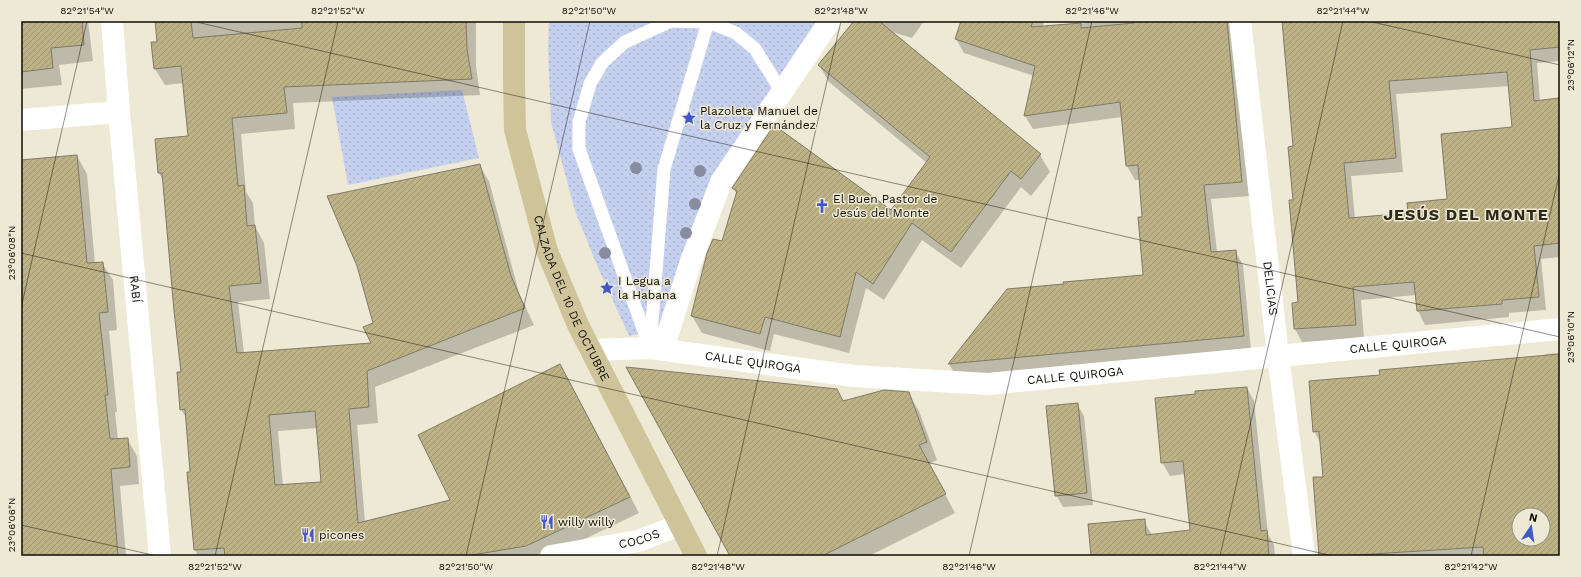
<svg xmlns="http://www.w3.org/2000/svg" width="1581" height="577" viewBox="0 0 1581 577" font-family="'Work Sans',sans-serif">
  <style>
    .park { fill: url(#park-dots) }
    .shadow { fill: #0003; fill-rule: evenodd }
    .building { fill: url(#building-hatch); stroke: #7f7a67; fill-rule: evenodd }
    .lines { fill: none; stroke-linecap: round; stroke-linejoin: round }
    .service { stroke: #fff; stroke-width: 13 }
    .minor { stroke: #fff; stroke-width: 22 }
    .tertiary { stroke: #fff; stroke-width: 22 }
    .primary { stroke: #cfc399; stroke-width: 22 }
    .tree { fill: #878d9f }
    .ticks { fill: none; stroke: #0e0c06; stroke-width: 1; stroke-opacity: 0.45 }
    .labels { text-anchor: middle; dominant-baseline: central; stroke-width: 3; stroke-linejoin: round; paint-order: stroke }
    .poi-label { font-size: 12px; fill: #0e0c06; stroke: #eee9d4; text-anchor: start }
    .street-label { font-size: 12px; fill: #0e0c06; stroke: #eee9d4 }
    .district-label { font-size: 16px; font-weight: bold; letter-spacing: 1px; fill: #2f2b1b; stroke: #eee9d4 }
    .neatline { fill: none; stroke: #0e0c06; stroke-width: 1.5 }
    .ticks-label { font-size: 10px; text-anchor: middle; fill: #0e0c06 }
  </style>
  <defs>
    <pattern id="park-dots" width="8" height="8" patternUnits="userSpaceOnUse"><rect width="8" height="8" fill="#c5d0ef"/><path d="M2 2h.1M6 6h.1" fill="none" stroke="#a8b1cb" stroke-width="1.8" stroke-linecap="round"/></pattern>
    <pattern id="building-hatch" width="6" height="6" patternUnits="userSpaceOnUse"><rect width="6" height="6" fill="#bdb186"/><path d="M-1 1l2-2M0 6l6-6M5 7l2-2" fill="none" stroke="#a19772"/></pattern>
  </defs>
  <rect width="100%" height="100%" fill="#eee9d4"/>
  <!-- park -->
  <g class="park">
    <path d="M549 21H825L790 71 658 330 629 336 596 263 575 211 551 122 548 48Z"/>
    <path d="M462 90 479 158 348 185 332 97Z"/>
  </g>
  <!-- shadow -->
  <g class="shadow">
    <path d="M21 21H88L93 61 59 65 62 85 21 89Z"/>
    <path d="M156 21H476V66L480 95 293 103 295 129 241 134 246 192 253 203 255 226 264 243 270 299 238 302 244 353 373 344 374 324 479 165 489 181 519 293 534 325 375 387 378 423 357 425 365 522 452 500 569 381 639 513 549 556H198L195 550 187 420 181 409 182 373 163 180 159 173 156 140 189 137 184 83 165 85 155 69 158 43ZM318 428 322 483 283 486 278 431Z"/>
    <path d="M855 21H924L912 38 889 31 1040 155 1050 172 1031 196 1021 187 961 268 922 240 884 300 866 288 849 353 774 334 770 351 702 333 692 316 723 242 737 194 733 188 891 212 927 163 829 82 819 65Z"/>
    <path d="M962 21H1044L1043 27 1086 23 1085 21H1233L1249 196 1211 199 1217 252 1235 251 1243 265 1251 350 957 378 949 364 1007 290 1144 276 1143 218 1140 180H1135L1127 166 1122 117 1033 129 1025 116 1034 76 964 53 956 39Z"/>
    <path d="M1290 21H1560V61L1537 63 1540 101 1558 99 1560 102V257L1541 259 1546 310 1509 313V317L1425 325 1418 311 1416 295 1361 300 1364 338 1302 342 1295 329 1299 303 1294 200V147ZM1509 86 1513 128 1448 200 1409 214 1355 219 1351 176 1403 172 1396 94Z"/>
    <path d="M77 156 87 174 95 264 102 263 113 280 117 330 109 331 117 412H115L118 440 127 439 137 456 139 484 120 486 126 556H21V161Z"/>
    <path d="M1560 353V556H1320L1324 478 1321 444 1314 431 1381 376 1545 357V354ZM1519 515H1543V539H1519Z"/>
    <path d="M1247 388 1254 401 1268 534 1274 545 1275 556H1092L1144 521 1152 535 1191 531 1185 474 1170 476 1162 462 1196 395Z"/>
    <path d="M908 393 919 411 937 460 929 464 955 513 869 556H731L843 402Z"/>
    <path d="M1077 404 1084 416 1093 505 1063 507 1056 495Z"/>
  </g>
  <!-- building -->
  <g class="building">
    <path d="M21 21H82L84 45 51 48 53 68 21 72Z"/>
    <path d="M155 21H191L193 38 302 28V21H466L467 49 472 79 284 87 287 113 232 118 238 186 244 185 247 226 255 225 261 283 229 286 237 353 371 343 363 327 373 323 357 266 327 196 480 164 511 276 525 308 367 371 369 407 349 409 358 523 450 500 418 435 560 364 630 497 526 546 466 556H225L224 548 194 550 187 472H190L185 409 180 410 177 372H181L174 311 162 173H158L155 139 188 136 181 66 154 69 151 42H157ZM315 411 321 482 275 485 269 415Z"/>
    <path d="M854 21H879L1041 154 1021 179 1011 171 951 252 912 223 873 284 856 272 840 337 765 317 760 334 691 316 707 253 713 239 722 241 737 191 732 188 774 125 891 210 930 157 818 65Z"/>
    <path d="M961 21H1033L1031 27 1081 23V28L1134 23V21H1227L1242 182 1204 185 1211 252 1236 250 1244 336 948 364 1007 289 1064 284 1063 282 1143 275 1138 217H1142L1138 165 1126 166 1120 102 1024 116 1035 66 955 39Z"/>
    <path d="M1282 21H1559L1560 47 1530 50 1534 101 1559 98 1560 114V243L1534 246 1539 297 1502 300V304L1417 311 1414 282 1353 287 1356 325 1294 329 1292 303 1298 302 1289 200H1293L1288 147 1293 146ZM1507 72 1512 127 1441 134 1447 199 1407 203 1408 213 1349 218 1344 163 1396 158 1389 81Z"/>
    <path d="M77 155 87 263 103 262 108 312 99 313 108 395H105L110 439 128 438 130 467 111 469 118 556H21V160Z"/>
    <path d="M1560 354V556H1484L1483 547 1341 556H1319L1313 477H1323L1319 431 1313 432 1309 381 1380 375 1379 370ZM1519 515H1543V539H1519Z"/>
    <path d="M626 367 837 389 843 401 884 390 909 392 927 442 919 445 946 494 822 556H730Z"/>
    <path d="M1247 387 1261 531 1267 530 1269 556H1091L1088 524 1145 519 1146 535 1190 530 1183 461 1161 463 1155 398 1195 394V391Z"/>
    <path d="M1078 403 1087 493 1055 496 1046 406Z"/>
  </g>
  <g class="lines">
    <!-- service -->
    <g class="service">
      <path d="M671 21 625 42 602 63 590 84 579 122V149L650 348 664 169 708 22"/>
      <path d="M671 21 708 22 736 33 755 49 782 92"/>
    </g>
    <!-- minor -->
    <g class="minor">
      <path id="s1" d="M112 21 119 112 160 556"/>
      <path id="s2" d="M1240 21 1278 355 1304 556"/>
      <path d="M21 120 119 112"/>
      <path d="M663 349 691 261 721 182 830 21"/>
      <path id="s3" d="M590 350 650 348 854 376 988 384 1560 329"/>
    </g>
    <!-- tertiary -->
    <path class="tertiary" id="s4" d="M551 556 638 541 680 525"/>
    <!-- primary -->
    <path class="primary" id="s5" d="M514 21V81L515 130 547 251 578 325 696 556"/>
  </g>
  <!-- trees -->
  <g class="tree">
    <circle cx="636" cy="168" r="6"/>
    <circle cx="700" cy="171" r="6"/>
    <circle cx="695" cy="204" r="6"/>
    <circle cx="686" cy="233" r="6"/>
    <circle cx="605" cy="253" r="6"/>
  </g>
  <!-- ticks -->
  <path class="ticks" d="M192 21 1560 337M1368 21 1560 65M21 253 1333 556M21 308 87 21M21 525 157 556M215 556 338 21M466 556 590 21M717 556 841 21M969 556 1092 21M1220 556 1343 21M1471 556 1560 171"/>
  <!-- icons -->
  <defs>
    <symbol id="sight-bare" viewBox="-9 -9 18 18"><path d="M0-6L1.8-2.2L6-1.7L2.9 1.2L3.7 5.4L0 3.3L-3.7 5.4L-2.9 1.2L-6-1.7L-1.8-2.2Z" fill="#4158cc" stroke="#eee9d4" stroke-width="2.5" paint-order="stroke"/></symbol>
    <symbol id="church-bare" viewBox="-9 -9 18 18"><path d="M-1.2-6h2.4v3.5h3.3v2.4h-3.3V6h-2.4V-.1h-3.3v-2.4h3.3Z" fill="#4158cc" stroke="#eee9d4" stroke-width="2.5" paint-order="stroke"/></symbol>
    <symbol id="restaurant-bare" viewBox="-9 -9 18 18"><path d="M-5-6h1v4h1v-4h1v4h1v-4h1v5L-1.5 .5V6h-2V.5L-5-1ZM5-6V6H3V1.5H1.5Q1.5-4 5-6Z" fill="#4158cc" stroke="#eee9d4" stroke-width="2.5" paint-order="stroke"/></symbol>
  </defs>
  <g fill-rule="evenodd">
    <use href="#sight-bare" x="679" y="108" width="20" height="20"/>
    <use href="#church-bare" x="812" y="196" width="20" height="20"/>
    <use href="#sight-bare" x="597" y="278" width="20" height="20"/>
    <use href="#restaurant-bare" x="537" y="512" width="20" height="20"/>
    <use href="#restaurant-bare" x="298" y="525" width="20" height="20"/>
  </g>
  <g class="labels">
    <!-- poi labels -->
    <g class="poi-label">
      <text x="700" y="111">Plazoleta Manuel de<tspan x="700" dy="14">la Cruz y Fernández</tspan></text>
      <text x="833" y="199">El Buen Pastor de<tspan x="833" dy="14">Jesús del Monte</tspan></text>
      <text x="618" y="281">I Legua a<tspan x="618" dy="14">la Habana</tspan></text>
      <text x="558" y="522">willy willy</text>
      <text x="319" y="535">picones</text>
    </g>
    <!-- street labels -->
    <g class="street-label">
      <text stroke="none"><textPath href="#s1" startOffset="269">RABÍ</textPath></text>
      <text stroke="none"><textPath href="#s2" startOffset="269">DELICIAS</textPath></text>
      <text stroke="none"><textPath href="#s5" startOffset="287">CALZADA DEL 10 DE OCTUBRE</textPath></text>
      <text stroke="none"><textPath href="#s3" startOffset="812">CALLE QUIROGA</textPath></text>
      <text stroke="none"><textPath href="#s3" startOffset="164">CALLE QUIROGA</textPath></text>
      <text stroke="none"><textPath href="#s3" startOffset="488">CALLE QUIROGA</textPath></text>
      <text stroke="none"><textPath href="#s4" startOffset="90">COCOS</textPath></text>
    </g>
    <!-- district labels -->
    <g class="district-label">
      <text x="1466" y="214">JESÚS DEL MONTE</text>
    </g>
  </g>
  <!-- border -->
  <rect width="1581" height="577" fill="none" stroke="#eee9d4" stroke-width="44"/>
  <!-- north arrow -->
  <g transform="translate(1531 527) rotate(13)"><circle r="19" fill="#eee9d4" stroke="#949182"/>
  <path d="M0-3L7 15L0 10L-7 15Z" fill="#4158cc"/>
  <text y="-6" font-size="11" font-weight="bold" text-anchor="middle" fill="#0e0c06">N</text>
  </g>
  <rect x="22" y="22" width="1537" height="533" class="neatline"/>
  <g class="ticks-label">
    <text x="87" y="14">82°21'54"W</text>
    <text x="338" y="14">82°21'52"W</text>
    <text x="589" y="14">82°21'50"W</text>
    <text x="841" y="14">82°21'48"W</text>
    <text x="1092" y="14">82°21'46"W</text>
    <text x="1343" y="14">82°21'44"W</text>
    <text transform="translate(1570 65) rotate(-90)" y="4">23°06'12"N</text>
    <text transform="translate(11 253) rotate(-90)" y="4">23°06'08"N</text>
    <text transform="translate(1570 337) rotate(-90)" y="4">23°06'10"N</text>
    <text transform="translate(11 525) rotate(-90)" y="4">23°06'06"N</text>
    <text x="215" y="570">82°21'52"W</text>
    <text x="466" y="570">82°21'50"W</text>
    <text x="718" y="570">82°21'48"W</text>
    <text x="969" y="570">82°21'46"W</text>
    <text x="1220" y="570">82°21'44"W</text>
    <text x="1471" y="570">82°21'42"W</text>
  </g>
</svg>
